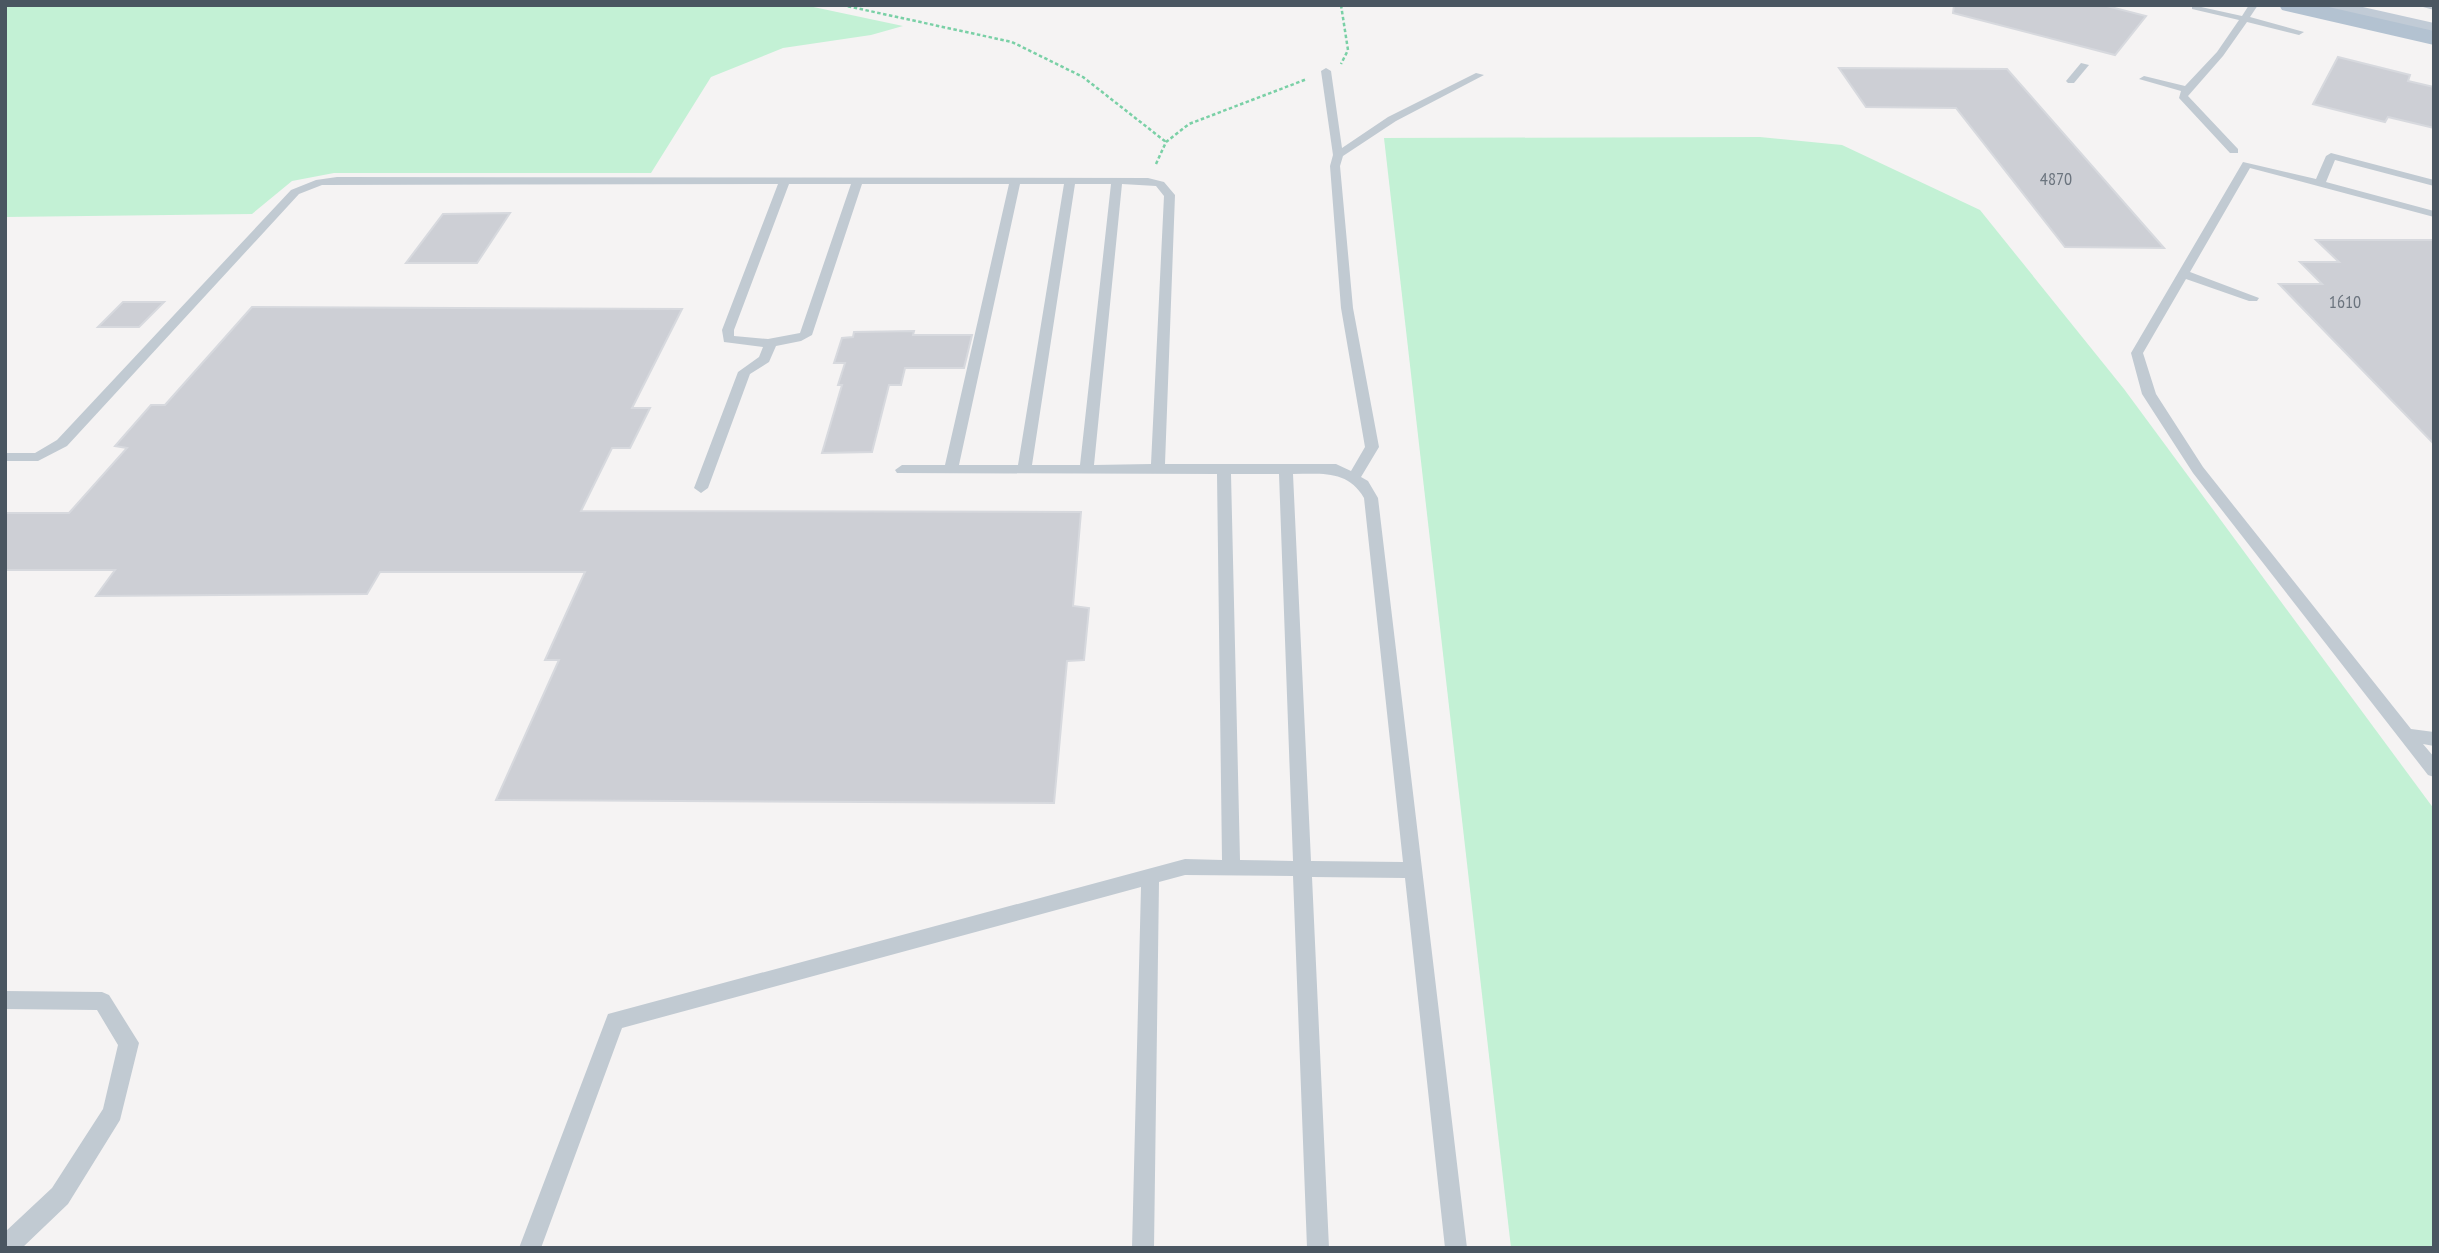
<svg xmlns="http://www.w3.org/2000/svg" width="2439" height="1253" viewBox="0 0 2439 1253" font-family="'PT Sans Narrow',sans-serif">
  <style>
    .green { fill: #c3f1d5 }
    .building { fill: #cdcfd5; stroke: #d7d9de; stroke-width: 2 }
    .lines { fill: none; stroke-linecap: round; stroke-linejoin: round }
    .path { stroke: #7ad0a6; stroke-width: 2.5; stroke-dasharray: 3.5 2.5; stroke-linecap: butt }
    .service { fill: #c1cad2; fill-rule: evenodd }
    .secondary { fill: #c1cbd6; fill-rule: evenodd }
    .primary { fill: #b3c2d1; fill-rule: evenodd }
    .labels { text-anchor: middle; dominant-baseline: central; stroke-width: 6; stroke-linejoin: round; paint-order: stroke }
    .far-number-label { font-size: 18px; fill: #6b747e }
  </style>
  <rect width="100%" height="100%" fill="#f5f3f3"/>
  <!-- green -->
  <g class="green">
    <path d="M5 5H804L903 26 871 35 783 48 711 77 651 173H334L292 181 252 214 5 217Z"/>
    <path d="M1760 137 1842 145 1980 210 2124 389 2434 809V1248H1511L1384 138Z"/>
  </g>
  <!-- building -->
  <g class="building">
    <path d="M1954 5H2103L2146 16 2115 55 1953 13Z"/>
    <path d="M2338 57 2410 75 2408 81 2434 87V128L2388 117 2385 122 2313 104Z"/>
    <path d="M1839 68 2007 69 2164 248 2065 247 1956 108 1866 107Z"/>
    <path d="M510 213 477 263H406L443 214Z"/>
    <path d="M2316 240H2434V444L2279 284H2322L2300 262H2339Z"/>
    <path d="M123 302H164L139 327H98Z"/>
    <path d="M252 307 682 309 632 408H650L630 448H612L581 511 1081 512 1073 606 1089 608 1084 660 1067 661 1054 803 496 800 559 660H545L585 572H380L367 594 96 596 115 570H5V513H69L127 448 115 446 151 405H165Z"/>
    <path d="M914 331 913 335H972L964 368H905L901 385H889L872 452 822 453 842 385H838L845 363H834L842 338 853 337 854 332Z"/>
  </g>
  <g class="lines">
    <!-- path -->
    <g class="path">
      <path d="M842 5 1012 42 1083 77 1166 142"/>
      <path d="M1341 5 1348 50 1341 64"/>
      <path d="M1156 164 1166 142 1189 124 1307 79"/>
    </g>
    <!-- service -->
    <g class="service">
      <path d="M2192 5 2242 16 2249 5H2258L2250 17 2304 32 2299 35 2247 22 2223 56 2188 96 2238 149V153H2230L2179 98 2181 91 2139 79 2144 76 2185 86 2217 52 2239 20 2192 9Z"/>
      <path d="M2422 5H2434V10L2423 7Z"/>
      <path d="M2081 63 2089 65 2074 83H2068L2066 81Z"/>
      <path d="M1326 68 1331 71 1342 148 1388 117 1476 73 1484 75 1396 121 1343 156 1340 166 1353 308 1379 447 1361 477 1368 481 1378 498 1467 1248H1445L1405 878 1312 877 1329 1248H1307L1293 876 1185 875 1159 882 1154 1248H1132L1141 887 622 1028 541 1248H519L608 1014 1185 859 1222 860 1217 474 897 473 895 470 902 465H945L1009 184H862L812 335 801 341 776 346 769 362 750 374 708 488 701 493 694 488 738 372 759 357 763 347 724 342 722 330 778 184 322 185 299 194 67 446 38 461H5V453H35L57 440 291 190 316 180 337 177 1148 178 1164 182 1175 195 1165 464H1336L1351 471 1365 447 1341 308 1330 166 1333 155 1321 71ZM789 184H851L800 333 768 339 734 336V330ZM1020 184H1064L1018 465H959ZM1075 184H1111L1080 465H1032ZM1122 184 1156 186 1164 196 1151 464 1094 465ZM1231 474H1279L1293 861 1240 860ZM1293 474C1322 474 1348 470 1364 498L1403 862 1311 861Z"/>
      <path d="M2331 153 2434 180V186L2335 160 2326 182 2434 211V217L2250 168 2190 272 2259 298 2257 301H2249L2186 279 2143 353 2156 394 2203 467 2411 729 2434 732V746L2423 744 2434 757V777L2428 775 2193 473 2142 394 2131 353 2243 162 2316 179 2326 156Z"/>
      <path d="M5 991 102 992 109 995 139 1043 120 1120 68 1204 22 1248H5V1232L52 1188 103 1109 118 1045 97 1010 5 1009Z"/>
    </g>
    <!-- secondary -->
    <path class="secondary" d="M2313 5H2354L2434 23V37L2316 10Z"/>
    <!-- primary -->
    <path class="primary" d="M2279 5H2320L2434 31V45L2282 10Z"/>
  </g>
  <g class="labels">
    <!-- far-number labels -->
    <g class="far-number-label">
      <text x="2056" y="178">4870</text>
      <text x="2345" y="301">1610</text>
    </g>
  </g>
  <!-- border -->
  <rect width="2439" height="1253" fill="none" stroke="#4a5661" stroke-width="14"/>
</svg>
